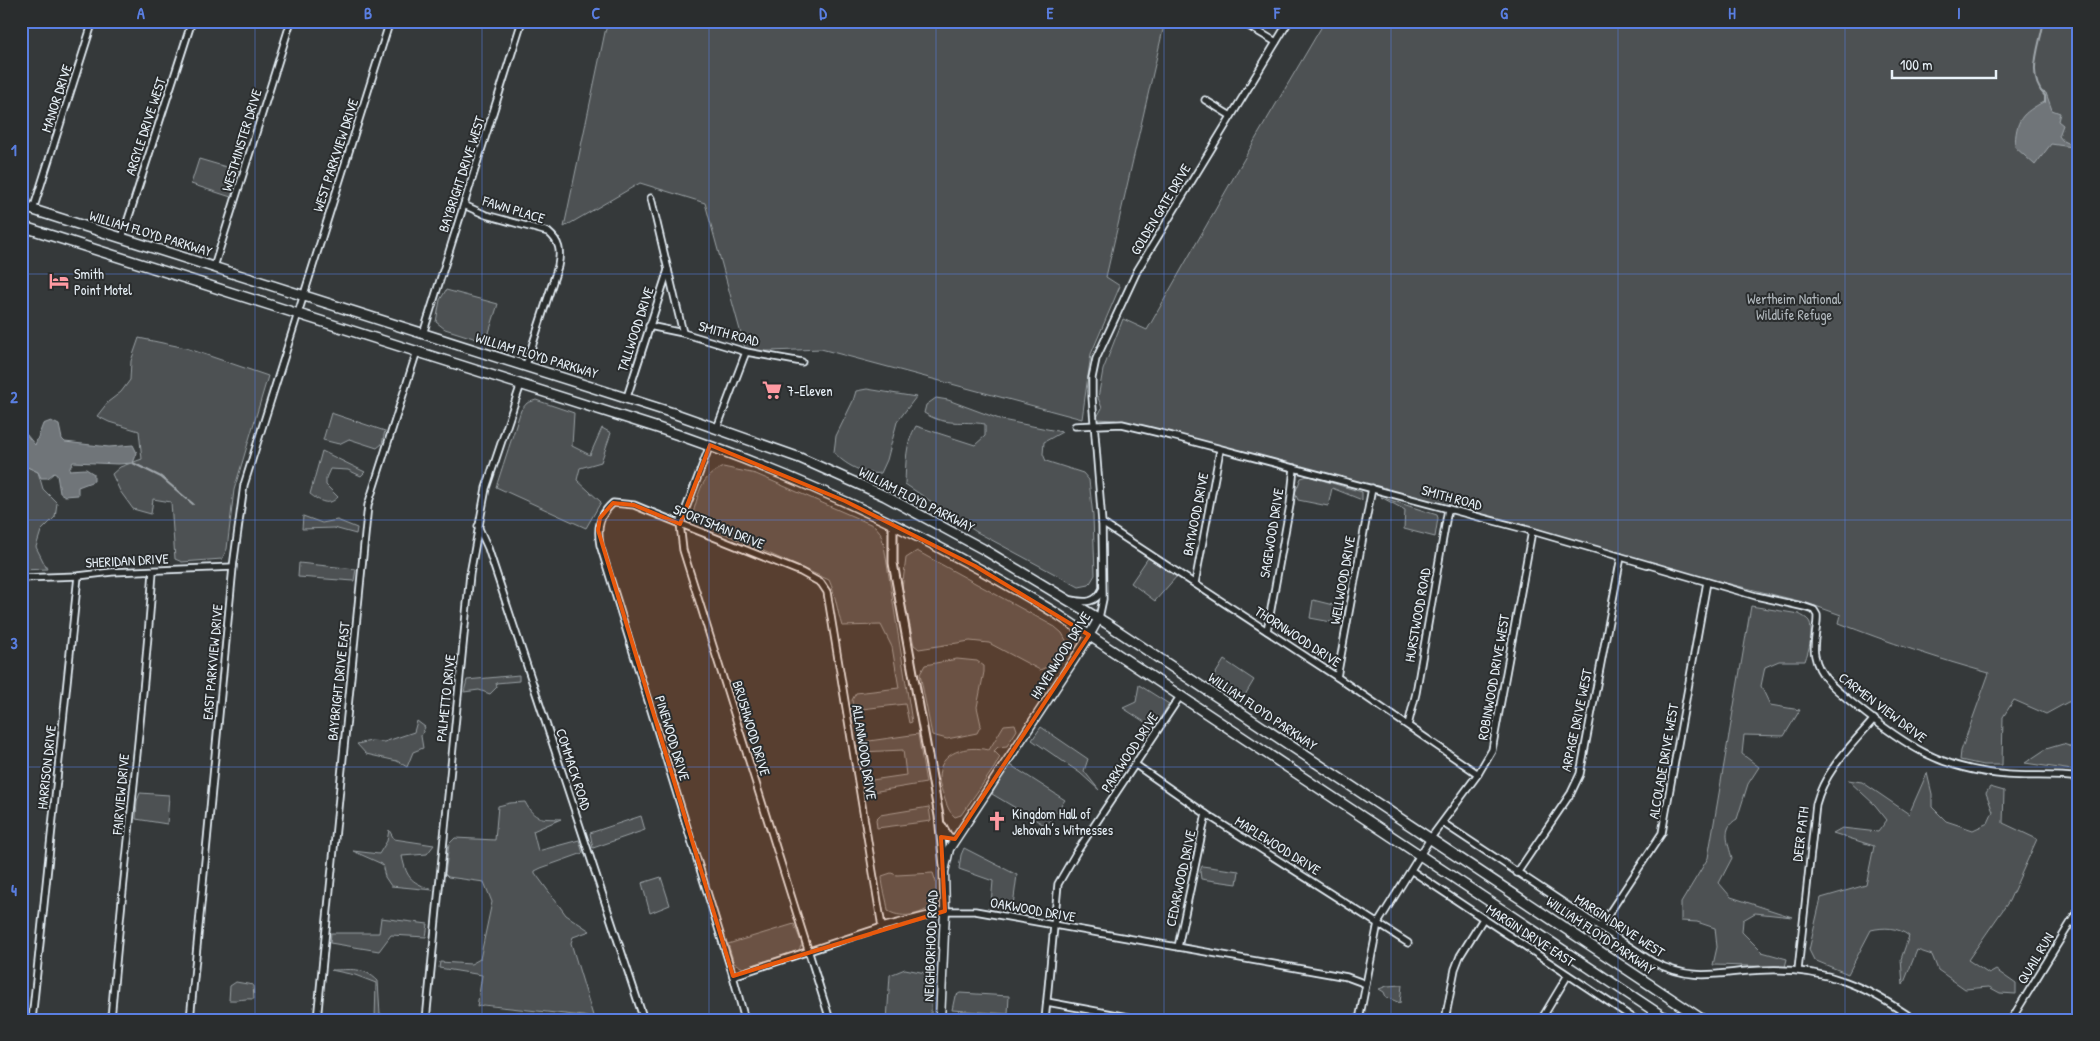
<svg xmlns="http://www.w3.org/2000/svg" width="2100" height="1041" viewBox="0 0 2100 1041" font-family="'Patrick Hand',sans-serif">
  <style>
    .green { fill: #4d5152; stroke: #9aa1a5 }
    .water { fill: #707579; stroke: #a0a7ac }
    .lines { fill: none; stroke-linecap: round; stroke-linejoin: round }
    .stream { stroke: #a0a7ac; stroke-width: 2 }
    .minor-casing { stroke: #e8f1f8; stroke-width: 9 }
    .tertiary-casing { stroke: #e8f1f8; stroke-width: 11 }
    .secondary-casing { stroke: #e8f1f8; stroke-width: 11 }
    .trunk-casing { stroke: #e8f1f8; stroke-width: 12 }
    .minor { stroke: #2a2d2e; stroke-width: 5.5 }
    .tertiary { stroke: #2a2d2e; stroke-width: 7 }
    .secondary { stroke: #2a2d2e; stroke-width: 8 }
    .trunk { stroke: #2a2d2e; stroke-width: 9 }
    .marked { fill: #e8590c; fill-opacity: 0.2; stroke: #e8590c; stroke-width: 4; stroke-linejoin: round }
    .grid { fill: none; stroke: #5a7fe2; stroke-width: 1; stroke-opacity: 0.55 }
    .labels { text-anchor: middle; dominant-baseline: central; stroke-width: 4; stroke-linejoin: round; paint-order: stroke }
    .street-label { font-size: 14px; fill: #e8f1f8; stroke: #2a2d2e }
    .poi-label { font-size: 14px; fill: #e8f1f8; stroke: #2a2d2e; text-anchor: start }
    .park-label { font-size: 14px; fill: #b2b9be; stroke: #2a2d2e }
    .neatline { fill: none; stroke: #5a7fe2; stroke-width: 2 }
    .grid-label { font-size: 16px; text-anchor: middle; font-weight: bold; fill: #5a7fe2 }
  </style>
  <rect width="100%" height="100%" fill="#35393a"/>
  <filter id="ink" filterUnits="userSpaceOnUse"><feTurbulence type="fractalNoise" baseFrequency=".02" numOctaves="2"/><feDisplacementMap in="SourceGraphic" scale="10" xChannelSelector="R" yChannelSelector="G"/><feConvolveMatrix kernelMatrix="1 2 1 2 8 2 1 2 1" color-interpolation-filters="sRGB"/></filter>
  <g filter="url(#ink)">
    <!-- green -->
    <g class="green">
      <path d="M609 21H1165L1106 277 1120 286 1091 354 1082 419 821 349 746 352 705 203 640 183 564 227 605 32Z"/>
      <path d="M1325 21H2079V700L2068 702 2046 714 2014 700 2003 717 2002 765H1983L1960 760 1961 751 1989 673C1938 659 1888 642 1839 623L1841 615 1807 603 1710 579 1266 459 1115 420 1096 419 1102 408 1098 398 1103 370 1123 319 1147 330 1256 138Z"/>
      <path d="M199 159 240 171 231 197 191 184Z"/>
      <path d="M446 290 498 304 486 342 445 329 436 322 440 300Z"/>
      <path d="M139 338 186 348 268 376 234 490 227 549 222 559 182 562 175 559 171 502 153 499 151 514 133 509 120 491 112 474 120 467 142 459 139 431 109 422 97 416 108 402 121 392 130 380 131 361Z"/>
      <path d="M867 389 916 397 897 422 887 460 881 473C866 476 843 464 834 452L836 436 853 401 856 391Z"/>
      <path d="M936 398 948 400 1002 420 1062 432 1044 442 1043 454 1046 461 1083 473 1089 480 1093 516 1095 575 1089 585 1079 587 975 531 905 484C906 463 905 444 916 426L975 445 985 436V424C960 420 947 427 924 413L926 405Z"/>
      <path d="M536 400 574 413 572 446 590 455 602 428 611 433 601 462 580 468 577 480 601 502 586 528 496 487 521 410 527 403Z"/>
      <path d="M331 413 385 431 382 444 377 448 349 439 339 444 323 440Z"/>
      <path d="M322 451 365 472 361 476 348 470 330 469 326 478V485L338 497C329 507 319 501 310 494Z"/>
      <path d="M21 464 38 472 43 489 57 503 55 517 41 531 36 547 47 569 21 570Z"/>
      <path d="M723 467 756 474 875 526 880 532 884 545 912 722 909 723 905 704 853 710 852 700 856 693 899 688 892 647 881 625 842 626C837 611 836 595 829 580L698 522 693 513C700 490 700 478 723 467Z"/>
      <path d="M1308 476 1362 492V500L1332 488 1328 506 1298 500 1295 493 1301 478Z"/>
      <path d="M1381 497 1437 515 1438 518 1435 537 1404 529 1405 510Z"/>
      <path d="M303 516 322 523 337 520 357 528 356 534 334 528 302 529Z"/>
      <path d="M917 551 1055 627 1062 633 1067 642 1051 665 1040 670 989 643 970 641 919 649 914 645 902 589 906 558Z"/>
      <path d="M1148 558 1177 576 1155 601 1131 583Z"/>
      <path d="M299 563 356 569 354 581 298 577Z"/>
      <path d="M1313 600 1345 608 1342 624 1310 618Z"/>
      <path d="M1751 606 1799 614C1802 616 1807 618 1809 621 1814 632 1809 650 1805 661H1779L1765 667 1761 686 1770 705 1800 710 1784 736 1744 735 1742 754 1759 767 1748 784 1737 819C1721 828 1728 843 1732 858L1719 883 1731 897 1792 917 1755 913 1743 920 1742 932 1762 952 1787 959 1785 967 1713 965 1717 947 1715 928 1697 922 1681 921V903L1708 858Z"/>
      <path d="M957 659 977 661 984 666V672L977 707 981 725 977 733 947 739 932 735 920 674 925 665Z"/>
      <path d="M1224 660 1254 680 1242 700 1211 681Z"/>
      <path d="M519 675V681L496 683 497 687 490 694 479 690 464 692 467 680Z"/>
      <path d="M1139 685 1169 704 1154 728 1123 708 1136 702Z"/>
      <path d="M417 721 425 727 421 736 423 748 413 752 407 767 397 761 366 754 357 744 371 741 384 742 414 732Z"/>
      <path d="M1015 724 1017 730 1007 746 998 747 994 751 1000 757 994 768 961 815 955 817C948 811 947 805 944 797 942 791 939 784 939 778 939 751 967 745 989 750L1004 725Z"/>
      <path d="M1041 727 1088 759 1084 771 1099 790 1080 773 1032 740Z"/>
      <path d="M918 734 926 783 872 792 866 788 865 781 906 775 903 750 862 752V742Z"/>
      <path d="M2063 744 2079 749V771L2025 763 2046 749Z"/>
      <path d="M1009 764 1065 800 1046 826 992 794Z"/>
      <path d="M1927 773 1932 794V807L1946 821 1973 830 1988 823 1993 812 1986 793 1990 787 2004 791 2003 823 2037 839 2009 901 1968 960 1989 974 1996 970 2016 984V994L2000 993 1989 987 1965 989 1938 970 1932 955 1917 950 1903 985 1901 959 1909 936C1898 927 1884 927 1871 930L1848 974 1814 960 1809 950 1821 898 1866 885 1874 846 1833 833 1842 828 1878 832 1887 820 1875 805 1848 780 1862 782 1909 814Z"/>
      <path d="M140 793 169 795 167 824 136 819 137 801Z"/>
      <path d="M525 802C535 821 541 818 561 819L533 831 538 851 579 840 583 853 541 868 535 871V873L566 915 590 931 573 937 571 943 594 1019 583 1016 483 1005 477 1007 482 975 439 968 440 962 471 964 480 959 492 902 484 882 448 877 445 874 449 844 455 838 495 840 498 806 510 803Z"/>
      <path d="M929 807 931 821 877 828 876 819 880 815Z"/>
      <path d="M641 816 645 830 593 848 590 833Z"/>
      <path d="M389 830 394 839 434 845 427 854 402 856C407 880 412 882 433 890L391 886 385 877 382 864 353 851 379 854 387 841Z"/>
      <path d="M964 848 1017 875 1012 913 991 904 993 881 959 869 961 855Z"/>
      <path d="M1202 866 1239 871 1237 884 1201 879 1200 871Z"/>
      <path d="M891 873 897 875 933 873 936 882V903C923 914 904 920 888 911 887 899 882 888 882 876Z"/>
      <path d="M661 877 670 905 650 913 642 883Z"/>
      <path d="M381 918 428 924 426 937 391 935 379 951 330 943 331 933H379Z"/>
      <path d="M794 924 802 944 799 950 743 968 734 963 728 944Z"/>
      <path d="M905 969 931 974V1020H887L890 975Z"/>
      <path d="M331 970C351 970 363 966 378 981L380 1014 418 1020H375L376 983 355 975Z"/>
      <path d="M236 982 253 985 254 999C245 998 238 1001 229 1000L230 986Z"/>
      <path d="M1402 985 1400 1003 1386 997 1384 992 1379 989 1387 986Z"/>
      <path d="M960 993 1009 996 1008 1014 952 1010 955 996Z"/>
    </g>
    <!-- water -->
    <g class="water">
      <path d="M2040 91 2046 93 2052 110 2060 113 2058 121 2063 125 2059 136 2063 141 2078 148 2051 144 2035 165 2015 147C2016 119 2021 114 2045 101V96Z"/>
      <path d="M51 421 59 425 62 439 65 442 109 447 133 445 137 453 133 463 118 464 73 462 69 470 86 469 94 474V481L78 487V495L65 496 60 493 57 475 54 473 48 478H41L38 472 21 464V431L26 434 35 445 43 424Z"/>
    </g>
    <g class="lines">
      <!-- stream -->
      <g class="stream">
        <path d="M2037 21 2043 25C2039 48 2026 76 2045 96V102"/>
        <path d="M133 463 161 477 193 504"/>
      </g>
      <defs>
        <g id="minor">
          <path d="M1240 21 1276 42"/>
          <path d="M1205 100 1231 116"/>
          <path d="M651 198 683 333"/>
          <path d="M464 205 486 215 548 232C560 242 561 251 558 266L526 365"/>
          <path d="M33 210 93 21"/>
          <path d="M122 238 192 21"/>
          <path d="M21 246 27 228"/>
          <path d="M214 267 291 21"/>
          <path d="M649 326 683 333 746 352 802 362"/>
          <path d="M423 334 522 21"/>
          <path d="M627 397 668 270"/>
          <path d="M1075 426 1122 424 1172 436 1532 531 1756 596 1805 607 1814 610 1817 615C1818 628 1812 643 1815 656 1819 678 1839 692 1855 705 1906 746 1940 769 2007 775 2031 777 2055 774 2079 778"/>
          <path d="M717 428 746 352"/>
          <path d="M710 445 680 524 683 550 830 1020"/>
          <path d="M1102 523 1337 677 1478 774"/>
          <path d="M478 526 488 548 644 1020"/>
          <path d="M21 578 78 576 112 572 233 567"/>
          <path d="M1195 583 1220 450"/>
          <path d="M1072 600C1085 603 1096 603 1102 590"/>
          <path d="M1099 618 1103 599 1102 523 1092 397V378L1096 359 1137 271 1289 21"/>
          <path d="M1267 631 1290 505 1294 468"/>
          <path d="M1337 677 1372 488"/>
          <path d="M1408 725 1416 693 1448 509"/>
          <path d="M1136 765 1206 814 1408 943"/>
          <path d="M1443 823 1653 962C1698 984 1720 971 1766 970 1827 968 1866 986 1915 1020"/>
          <path d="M1412 871 1636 1020"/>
          <path d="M1517 873 1571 793 1580 774 1621 557"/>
          <path d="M1600 927 1662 833 1707 582"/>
          <path d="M1178 947 1206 814"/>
          <path d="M1798 970 1816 804C1825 770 1851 746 1874 719"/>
          <path d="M733 976 882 927 945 911H975L1347 977 1366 984"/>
          <path d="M1047 1002 1144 1020"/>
          <path d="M32 1020 78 576"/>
          <path d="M111 1020C123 870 143 721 153 571"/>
          <path d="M190 1020 233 567 244 485 390 21"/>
          <path d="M317 1020 368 505 417 351"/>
          <path d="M426 1020 470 574 486 488 521 384"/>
          <path d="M745 1020 733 976 600 545C597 528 599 515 613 503L634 505 646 510 801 572 821 583 827 592 882 927"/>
          <path d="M1045 1020 1058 884 1076 853 1181 695"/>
          <path d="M1359 1020 1378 923 1430 839 1478 774 1492 750 1532 531"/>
          <path d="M1445 1020 1455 969 1460 956 1483 919"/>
          <path d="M1541 1020 1568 975"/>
          <path d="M2011 1020 2079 909"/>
        </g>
        <g id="tertiary">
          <path d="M893 524V563L939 816 944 867"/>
          <path d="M942 826 948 837 955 839"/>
        </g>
        <path id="secondary" d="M940 1020 945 911 944 872 949 849 1085 643 1099 618"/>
        <g id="trunk">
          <path d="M21 206 673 413 800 458 885 496 983 549 1106 623 1703 1020"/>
          <path d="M21 226 658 428C797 474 928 536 1054 612L1668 1020"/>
        </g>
      </defs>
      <!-- minor casing -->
      <use href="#minor" class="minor-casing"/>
      <!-- tertiary casing -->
      <use href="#tertiary" class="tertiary-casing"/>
      <!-- secondary casing -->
      <use href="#secondary" class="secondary-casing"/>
      <!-- trunk casing -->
      <use href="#trunk" class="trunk-casing"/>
      <!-- minor -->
      <use href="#minor" class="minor"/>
      <!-- tertiary -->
      <use href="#tertiary" class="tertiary"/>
      <!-- secondary -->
      <use href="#secondary" class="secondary"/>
      <!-- trunk -->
      <use href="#trunk" class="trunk"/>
    </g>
  </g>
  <!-- marked area -->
  <path class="marked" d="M710 445 845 501 975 566 1089 635 955 839 941 837 945 911 733 976 598 530 600 518 613 503 634 505 680 524Z"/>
  <!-- grid -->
  <path class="grid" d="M255 21V1020M482 21V1020M709 21V1020M936 21V1020M1164 21V1020M1391 21V1020M1618 21V1020M1845 21V1020M21 274H2079M21 520H2079M21 767H2079"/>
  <!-- icons -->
  <defs>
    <symbol id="hotel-bare" viewBox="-9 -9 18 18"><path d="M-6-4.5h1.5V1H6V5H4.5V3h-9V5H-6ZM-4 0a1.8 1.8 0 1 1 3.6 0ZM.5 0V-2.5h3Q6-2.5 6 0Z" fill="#ff9aa2" stroke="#2a2d2e" stroke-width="2.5" paint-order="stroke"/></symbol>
    <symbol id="supermarket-bare" viewBox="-9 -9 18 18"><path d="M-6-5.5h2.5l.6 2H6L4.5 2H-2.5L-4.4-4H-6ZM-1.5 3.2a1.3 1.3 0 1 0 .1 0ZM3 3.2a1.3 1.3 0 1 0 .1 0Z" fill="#ff9aa2" stroke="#2a2d2e" stroke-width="2.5" paint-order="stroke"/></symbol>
    <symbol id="church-bare" viewBox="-9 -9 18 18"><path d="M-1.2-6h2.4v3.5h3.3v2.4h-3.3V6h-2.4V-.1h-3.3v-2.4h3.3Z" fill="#ff9aa2" stroke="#2a2d2e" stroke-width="2.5" paint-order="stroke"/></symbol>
  </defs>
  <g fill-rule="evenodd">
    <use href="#hotel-bare" x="45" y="267" width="28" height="28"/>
    <use href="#supermarket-bare" x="758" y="376" width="28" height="28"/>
    <use href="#church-bare" x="983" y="807" width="28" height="28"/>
  </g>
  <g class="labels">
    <!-- street labels -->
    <g class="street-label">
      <text transform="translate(56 98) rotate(-72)">MANOR DRIVE</text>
      <text transform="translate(145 126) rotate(-72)">ARGYLE DRIVE WEST</text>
      <text transform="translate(241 140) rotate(-73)">WESTMINSTER DRIVE</text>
      <text transform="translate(335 155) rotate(-72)">WEST PARKVIEW DRIVE</text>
      <text transform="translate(461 174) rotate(-72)">BAYBRIGHT DRIVE WEST</text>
      <text transform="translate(514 209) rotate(17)">FAWN PLACE</text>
      <text transform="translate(1160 209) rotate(-59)">GOLDEN GATE DRIVE</text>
      <text transform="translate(151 233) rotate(17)">WILLIAM FLOYD PARKWAY</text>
      <text transform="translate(635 329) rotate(-72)">TALLWOOD DRIVE</text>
      <text transform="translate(729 333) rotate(15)">SMITH ROAD</text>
      <text transform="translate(537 355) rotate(17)">WILLIAM FLOYD PARKWAY</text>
      <text transform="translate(1452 497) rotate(15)">SMITH ROAD</text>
      <text transform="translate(917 499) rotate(27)">WILLIAM FLOYD PARKWAY</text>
      <text transform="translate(1195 514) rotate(-79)">BAYWOOD DRIVE</text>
      <text transform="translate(719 526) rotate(22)">SPORTSMAN DRIVE</text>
      <text transform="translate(1271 533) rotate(-81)">SAGEWOOD DRIVE</text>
      <text transform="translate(127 560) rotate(-3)">SHERIDAN DRIVE</text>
      <text transform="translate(1342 580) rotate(-80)">WELLWOOD DRIVE</text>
      <text transform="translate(1417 615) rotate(-80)">HURSTWOOD ROAD</text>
      <text transform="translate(1298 636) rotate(33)">THORNWOOD DRIVE</text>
      <text transform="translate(1060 655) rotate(-58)">HAVENWOOD DRIVE</text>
      <text transform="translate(212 662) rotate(-85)">EAST PARKVIEW DRIVE</text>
      <text transform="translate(1493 677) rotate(-80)">ROBINWOOD DRIVE WEST</text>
      <text transform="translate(338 681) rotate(-84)">BAYBRIGHT DRIVE EAST</text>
      <text transform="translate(445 698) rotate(-84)">PALMETTO DRIVE</text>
      <text transform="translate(1883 707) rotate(37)">CARMEN VIEW DRIVE</text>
      <text transform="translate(1263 711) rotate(34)">WILLIAM FLOYD PARKWAY</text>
      <text transform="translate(1576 720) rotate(-78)">ARPAGE DRIVE WEST</text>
      <text transform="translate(752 728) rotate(73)">BRUSHWOOD DRIVE</text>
      <text transform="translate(673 738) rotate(73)">PINEWOOD DRIVE</text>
      <text transform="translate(865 752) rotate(81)">ALLANWOOD DRIVE</text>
      <text transform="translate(1129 752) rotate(-57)">PARKWOOD DRIVE</text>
      <text transform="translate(1663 761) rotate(-80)">ALCOLADE DRIVE WEST</text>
      <text transform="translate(46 767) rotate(-84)">HARRISON DRIVE</text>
      <text transform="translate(574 769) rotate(72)">COMMACK ROAD</text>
      <text transform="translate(120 794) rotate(-85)">FAIRVIEW DRIVE</text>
      <text transform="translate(1800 834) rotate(-83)">DEER PATH</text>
      <text transform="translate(1278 845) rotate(32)">MAPLEWOOD DRIVE</text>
      <text transform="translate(1180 878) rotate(-78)">CEDARWOOD DRIVE</text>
      <text transform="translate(1033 909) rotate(10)">OAKWOOD DRIVE</text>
      <text transform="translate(1620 925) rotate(33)">MARGIN DRIVE WEST</text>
      <text transform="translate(1531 935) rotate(33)">MARGIN DRIVE EAST</text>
      <text transform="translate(1601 935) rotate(34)">WILLIAM FLOYD PARKWAY</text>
      <text transform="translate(930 946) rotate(-88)">NEIGHBORHOOD ROAD</text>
      <text transform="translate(2035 958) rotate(-59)">QUAIL RUN</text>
    </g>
    <!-- poi labels -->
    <g class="poi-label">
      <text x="74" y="273">Smith<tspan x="74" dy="16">Point Motel</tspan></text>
      <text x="787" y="390">7-Eleven</text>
      <text x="1012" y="813">Kingdom Hall of<tspan x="1012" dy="16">Jehovah’s Witnesses</tspan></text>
    </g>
    <!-- park labels -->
    <g class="park-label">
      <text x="1794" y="298">Wertheim National<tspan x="1794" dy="16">Wildlife Refuge</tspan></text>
    </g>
  </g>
  <!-- margin -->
  <rect width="2100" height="1041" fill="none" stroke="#2a2d2e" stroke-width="55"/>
  <!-- scale -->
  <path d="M1892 70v8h104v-8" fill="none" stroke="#e8f1f8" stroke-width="2.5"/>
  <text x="1900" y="70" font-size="15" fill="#e8f1f8" stroke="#2a2d2e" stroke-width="4" paint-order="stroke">100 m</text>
  <rect x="28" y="28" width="2044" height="986" class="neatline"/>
  <g class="grid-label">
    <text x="141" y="19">A</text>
    <text x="368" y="19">B</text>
    <text x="596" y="19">C</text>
    <text x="823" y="19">D</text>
    <text x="1050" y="19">E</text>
    <text x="1277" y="19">F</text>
    <text x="1504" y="19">G</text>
    <text x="1732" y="19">H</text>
    <text x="1959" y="19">I</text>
    <text x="14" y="156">1</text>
    <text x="14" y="403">2</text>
    <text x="14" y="649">3</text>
    <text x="14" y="896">4</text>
  </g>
</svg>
